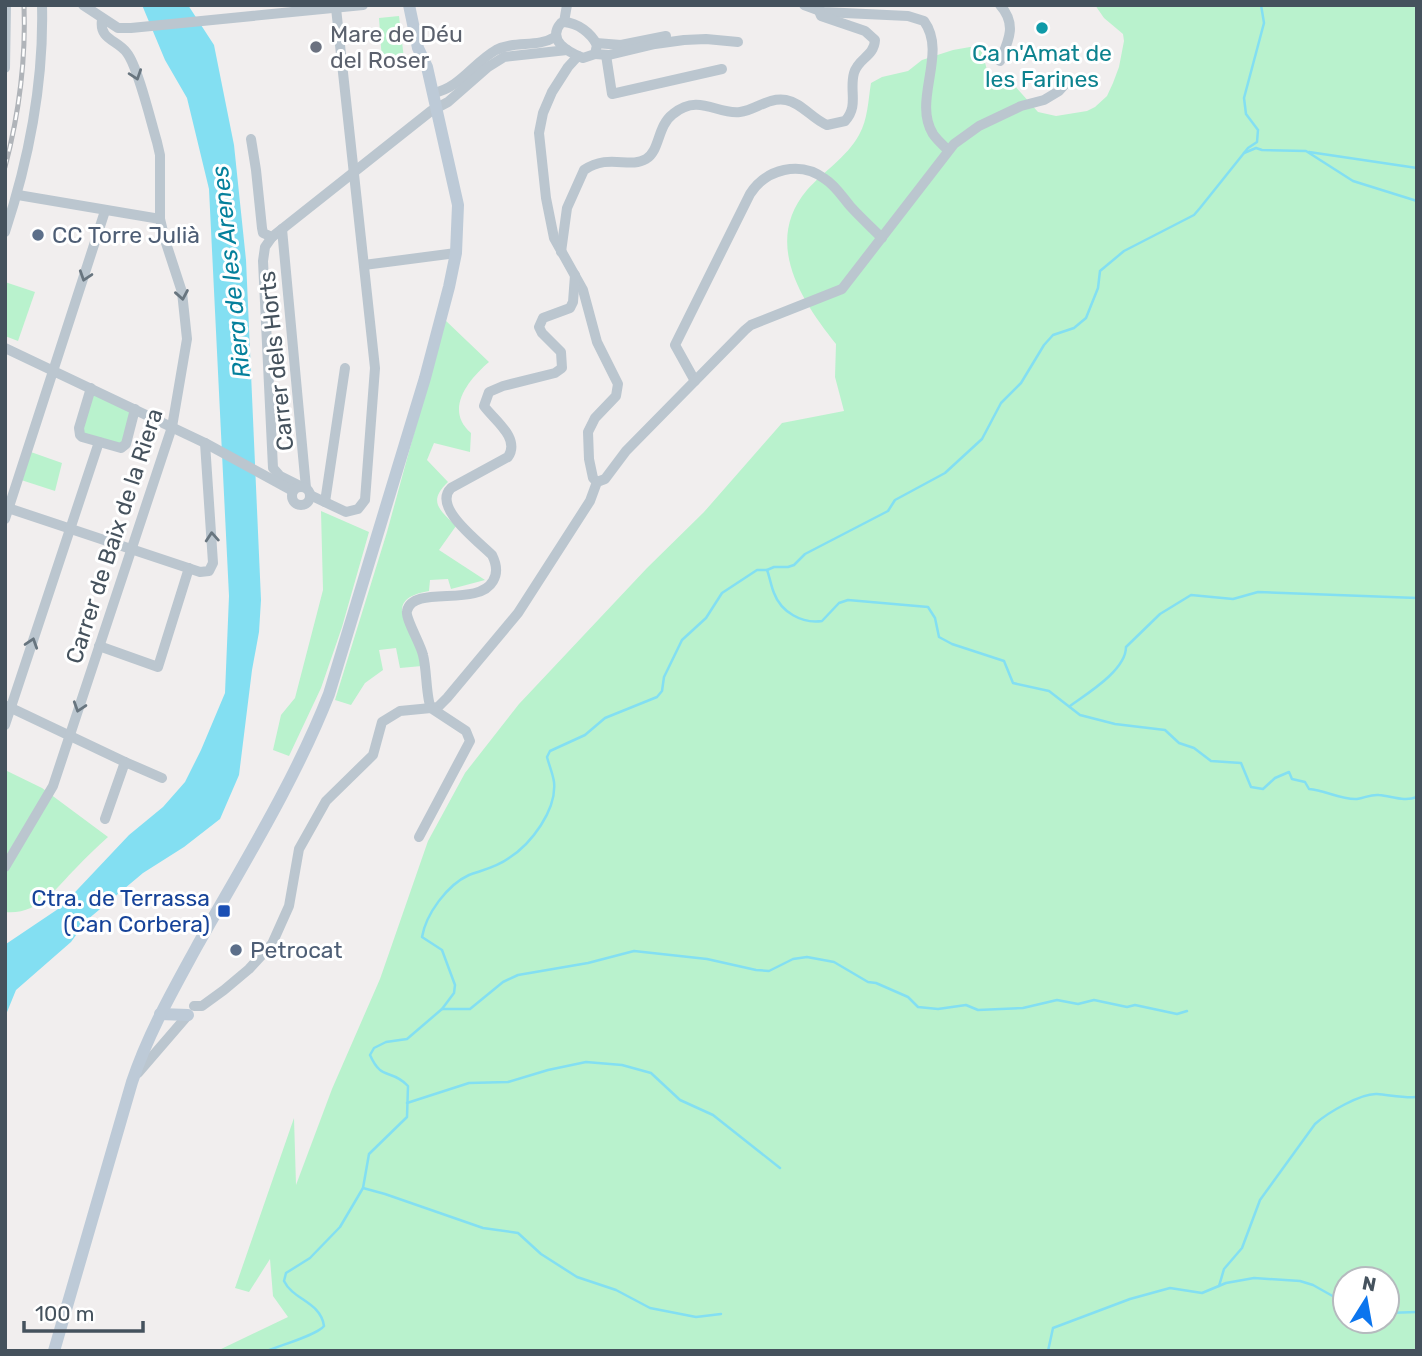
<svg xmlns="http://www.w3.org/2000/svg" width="1422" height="1356" viewBox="0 0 1422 1356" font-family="Rubik,sans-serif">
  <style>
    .green { fill: #b9f2cd; fill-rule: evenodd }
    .water { fill: #83dff2 }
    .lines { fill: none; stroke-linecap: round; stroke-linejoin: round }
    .stream { stroke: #83dff2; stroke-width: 2.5 }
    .street { stroke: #bbc6cf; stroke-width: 10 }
    .secondary { stroke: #bdcad7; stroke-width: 12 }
    .rail-casing { stroke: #b0b4b9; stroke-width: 5 }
    .rail { stroke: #fff; stroke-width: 2.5; stroke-dasharray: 8; stroke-linecap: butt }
    .oneway { stroke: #68757f }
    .culture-dot { fill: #0f9aa8; stroke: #fff; stroke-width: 2.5 }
    .worship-dot { fill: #6b7280; stroke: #fff; stroke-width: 2.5 }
    .service-dot { fill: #5c6f8a; stroke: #fff; stroke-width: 2.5 }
    .transit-dot { fill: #1a4fb4; stroke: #fff; stroke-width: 2.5 }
    .labels { text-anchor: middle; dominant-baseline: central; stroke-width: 6; stroke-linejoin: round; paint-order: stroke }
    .worship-label { font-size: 23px; fill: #5b616d; stroke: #fff; text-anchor: start }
    .culture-label { font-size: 23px; fill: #0d838f; stroke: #fff }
    .service-label { font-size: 23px; fill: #4e5e75; stroke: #fff; text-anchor: start }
    .street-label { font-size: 23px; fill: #45525d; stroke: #fff }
    .transit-label { font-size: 23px; fill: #164399; stroke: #fff; text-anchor: end }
    .water-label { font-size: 24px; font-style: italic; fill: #04809c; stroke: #fff }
  </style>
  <rect width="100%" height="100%" fill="#f1eeee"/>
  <!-- green -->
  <g class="green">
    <path d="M1095 5H1417V1351H217L288 1317 273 1296 270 1259 249 1292 235 1288 294 1118 296 1185 332 1089 380 979 428 841 465 773 519 704 647 568 704 512 782 423 844 411 835 377 836 344C801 300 763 242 807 190 824 171 846 158 859 135 868 119 868 101 871 83L882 77 908 71 922 60 953 50 970 47 982 51 987 70 1015 86 1038 112 1056 116 1087 111 1095 107 1107 96 1113 83 1119 67 1124 41 1123 34 1104 18ZM1345 1279H1387V1321H1345Z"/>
    <path d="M399 16 404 59 382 61 379 18Z"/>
    <path d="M5 282 35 292 18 341 5 336Z"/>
    <path d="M445 320 489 362C468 380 444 410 471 433L470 452 434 443 427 460 448 482C427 502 440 510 456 526L439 550 485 580 451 589 448 579 430 580 429 591C388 598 403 618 415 644 418 651 420 659 422 666L400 668 396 648 379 650 383 670 365 683 351 705 335 700 387 532Z"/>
    <path d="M91 388 135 409 126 444 87 439 79 428Z"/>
    <path d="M28 451 62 463 55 491 18 479Z"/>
    <path d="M321 511 369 532 342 627 321 688 289 756 273 750 281 715 295 698 323 590Z"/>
    <path d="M5 770 42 788 108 837C97 847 86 857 76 868 55 889 39 915 5 912Z"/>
  </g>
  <!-- water -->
  <path class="water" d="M142 5H188L214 45 234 145 246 260 261 600 259 632 252 670 239 775 220 819 184 847 143 873 87 920 71 942 16 990 5 1017 6 944 61 907 129 835 163 807 185 782 201 750 225 693 229 596 209 189 187 98 165 60Z"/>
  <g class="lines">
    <!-- stream -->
    <g class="stream">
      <path d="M1309 152 1417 168"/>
      <path d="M1244 153 1256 148 1262 150 1306 151 1353 181 1417 201"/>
      <path d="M767 570C770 578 771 586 774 593 781 612 802 624 822 621L839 603 848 600 928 607 935 618 939 637 952 644 1004 661 1013 683 1049 691 1080 715 1115 724 1165 730 1179 743 1194 748 1211 761 1241 763 1251 787 1263 789 1275 778 1289 772 1292 779 1305 782 1309 789C1325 790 1341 800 1357 799 1365 798 1371 794 1379 795 1392 796 1404 802 1417 797"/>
      <path d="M1070 706C1088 693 1126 670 1126 647L1160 614 1191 595 1233 599 1258 592 1417 598"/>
      <path d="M442 1009H470L503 982 518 975 588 963 634 951 707 959 756 970 769 971 793 959 807 957 834 962 868 982 876 983 908 997 918 1007 938 1009 966 1005 978 1010 1023 1008 1057 1000 1078 1004 1094 1000 1127 1007 1135 1005 1177 1014 1187 1011"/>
      <path d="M407 1103 469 1083 508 1082 548 1070 586 1062 622 1065 651 1073 680 1100 713 1115 780 1168"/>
      <path d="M363 1188 385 1194 483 1228 518 1233 541 1254 577 1277 616 1290 650 1308 696 1317 721 1314"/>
      <path d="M1219 1286 1224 1269 1242 1248 1260 1200 1315 1124C1327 1113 1361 1093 1377 1094 1390 1095 1403 1098 1417 1097"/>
      <path d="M1387 1313 1417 1312"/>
      <path d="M267 1351C281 1345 317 1335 324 1326 321 1302 293 1300 284 1281L286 1273 310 1258 340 1227 363 1188 369 1154 407 1117 408 1086C391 1068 382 1082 370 1055L374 1048 386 1042 407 1039 442 1009 454 993 455 985 442 950 422 937C426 914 447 885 469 875 483 870 497 867 509 858 531 844 557 810 554 782 553 774 549 765 547 757L550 751 585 735 605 718 657 697 662 691 664 677 682 640 706 618 722 593 757 570H767L774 567H788L794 565 805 554 888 511 895 500 945 473 982 439 1001 403 1021 383 1044 345 1053 335 1074 328 1086 318 1098 288 1100 271 1124 251 1194 215 1200 208 1248 148 1257 142 1258 130 1246 114 1244 98 1264 23 1261 5"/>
      <path d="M1048 1351 1053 1328 1130 1299 1170 1288 1202 1293 1226 1283 1254 1278 1300 1281 1313 1285 1345 1303"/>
    </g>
    <!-- street -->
    <g class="street">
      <path d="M83 5 118 28H131L363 5"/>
      <path d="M804 5 823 12 908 16 924 21C948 54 912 100 933 134 937 140 943 145 948 150"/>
      <path d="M1000 5C1017 24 1009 40 1000 61"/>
      <path d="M564 22C578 23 591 33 597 45L595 54 583 58C568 52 546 40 561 23Z"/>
      <path d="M564 22 567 5"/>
      <path d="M596 43 621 45 666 36"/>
      <path d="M595 54 609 55 655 44 684 40 706 39 738 42"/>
      <path d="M606 55 612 94 722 69"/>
      <path d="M578 56 568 67 552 92 543 113 539 133 546 198 554 238 583 290 597 342 618 384 616 396 595 418 588 432 589 459 593 478 597 482"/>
      <path d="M5 68 6 5"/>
      <path d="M433 93C460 88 473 63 496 50 515 40 537 48 555 37"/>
      <path d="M251 139 256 170 262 228 263 233 272 237 431 111 448 102 488 67 504 57 567 50"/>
      <path d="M18 195 160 219"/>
      <path d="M282 229 306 488"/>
      <path d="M5 232C29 159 44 83 42 5"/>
      <path d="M272 237 265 247 263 261 273 468 280 476 302 487"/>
      <path d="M561 252 567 208 584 170C609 153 629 169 646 159 660 151 657 126 673 114 699 93 717 115 740 112 756 110 768 97 786 100 802 103 812 119 827 125L845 121C859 106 849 91 854 73 858 58 874 57 875 40L865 31 821 16 819 11"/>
      <path d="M364 265 456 253"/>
      <path d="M575 275 573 302 570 308 543 318 539 327 542 333 561 352 562 368 555 373 503 386 489 392 484 406C493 419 521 438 508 457L451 488C432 507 478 541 492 555 496 563 498 573 493 581 478 608 413 584 407 611 405 618 421 645 423 655 427 670 426 698 431 708L438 707 447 698 518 613 590 501 597 482"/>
      <path d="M5 348 205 443 293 491"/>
      <path d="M695 381 675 345 750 194C766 169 800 160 825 179 836 186 843 198 851 207 861 218 872 228 882 238"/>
      <path d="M91 388 79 428 80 435 82 437 121 448 126 444 135 409"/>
      <path d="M597 482 605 479 626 451 745 330 751 325 842 289 954 144 979 126 1021 106 1044 100 1059 91 1068 81"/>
      <circle cx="301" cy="496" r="9"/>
      <path d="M310 495 346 512 358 509 365 500 375 368 336 8"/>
      <path d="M325 502 345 368"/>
      <path d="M5 507 200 572 209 571 213 563 205 443"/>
      <path d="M5 519 105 211"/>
      <path d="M99 646 158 667 189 568"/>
      <path d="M7 706 125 762 162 778"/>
      <path d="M5 725 99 442"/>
      <path d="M105 819 125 762"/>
      <path d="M5 867 53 786 172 427 187 339 182 292 165 240 160 219V155L157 142C151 122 138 67 127 53 118 40 99 40 102 20"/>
      <path d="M194 1006H202L224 990 249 969 272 944 289 906 299 849 326 801 373 755 382 722 400 711 431 708 466 731 470 741 419 837"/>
      <path d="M138 1073 188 1015"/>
    </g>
    <!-- secondary -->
    <g class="secondary">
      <path d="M160 1014 188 1015"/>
      <path d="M54 1351 132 1082C148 1034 172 992 196 948 242 866 295 781 329 694L425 378 449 287 456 253 458 205 427 67 418 48 409 5"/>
    </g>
    <defs>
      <path id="rail" d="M5 167C19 114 26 60 24 5"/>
    </defs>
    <!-- rail casing -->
    <use href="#rail" class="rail-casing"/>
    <!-- rail -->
    <use href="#rail" class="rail"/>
  </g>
  <!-- one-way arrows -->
  <defs><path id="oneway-chevron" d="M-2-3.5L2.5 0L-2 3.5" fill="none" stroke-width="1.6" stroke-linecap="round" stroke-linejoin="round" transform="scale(1.75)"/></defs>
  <g class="oneway">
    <use href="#oneway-chevron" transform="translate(136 75) rotate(71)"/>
    <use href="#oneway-chevron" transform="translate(85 276) rotate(108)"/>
    <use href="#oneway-chevron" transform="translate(182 295) rotate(80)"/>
    <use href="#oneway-chevron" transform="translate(212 537) rotate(-94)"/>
    <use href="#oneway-chevron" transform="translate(32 643) rotate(-72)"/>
    <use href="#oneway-chevron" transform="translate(79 707) rotate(108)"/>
  </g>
  <!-- markers -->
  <circle class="culture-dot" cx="1042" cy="28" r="7"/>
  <circle class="worship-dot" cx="316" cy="47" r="7"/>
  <g class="service-dot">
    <circle cx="38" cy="235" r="7"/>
    <circle cx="236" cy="950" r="7"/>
  </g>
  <rect class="transit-dot" x="217" y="904" width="14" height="14" rx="3.5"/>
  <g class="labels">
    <!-- worship labels -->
    <g class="worship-label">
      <text x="330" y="34">Mare de Déu<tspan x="330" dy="26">del Roser</tspan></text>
    </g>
    <!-- culture labels -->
    <g class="culture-label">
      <text x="1042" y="53">Ca n'Amat de<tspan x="1042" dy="26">les Farines</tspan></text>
    </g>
    <!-- service labels -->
    <g class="service-label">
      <text x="52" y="235">CC Torre Julià</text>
      <text x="250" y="950">Petrocat</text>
    </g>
    <!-- street labels -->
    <g class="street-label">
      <text transform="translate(276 361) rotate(-96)">Carrer dels Horts</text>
      <text transform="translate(114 536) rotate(-72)">Carrer de Baix de la Riera</text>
    </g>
    <!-- transit labels -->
    <g class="transit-label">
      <text x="210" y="898">Ctra. de Terrassa<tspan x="210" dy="26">(Can Corbera)</tspan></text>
    </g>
    <!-- water labels -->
    <g class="water-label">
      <text transform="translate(231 272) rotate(-96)">Riera de les Arenes</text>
    </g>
  </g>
  <!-- border -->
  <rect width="1422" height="1356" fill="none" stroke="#45525d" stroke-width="14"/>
  <!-- north arrow -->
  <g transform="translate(1366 1300) rotate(11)"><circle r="33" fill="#ffffff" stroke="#b5babe" stroke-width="2"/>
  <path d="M0-5L12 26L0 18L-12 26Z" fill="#0b75ee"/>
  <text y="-10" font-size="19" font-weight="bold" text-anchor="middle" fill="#45525d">N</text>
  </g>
  <!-- scale -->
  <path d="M24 1321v10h119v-10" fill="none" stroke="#45525d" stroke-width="3.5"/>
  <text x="35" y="1321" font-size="21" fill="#45525d" stroke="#ffffff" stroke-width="5" paint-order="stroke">100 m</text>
</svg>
